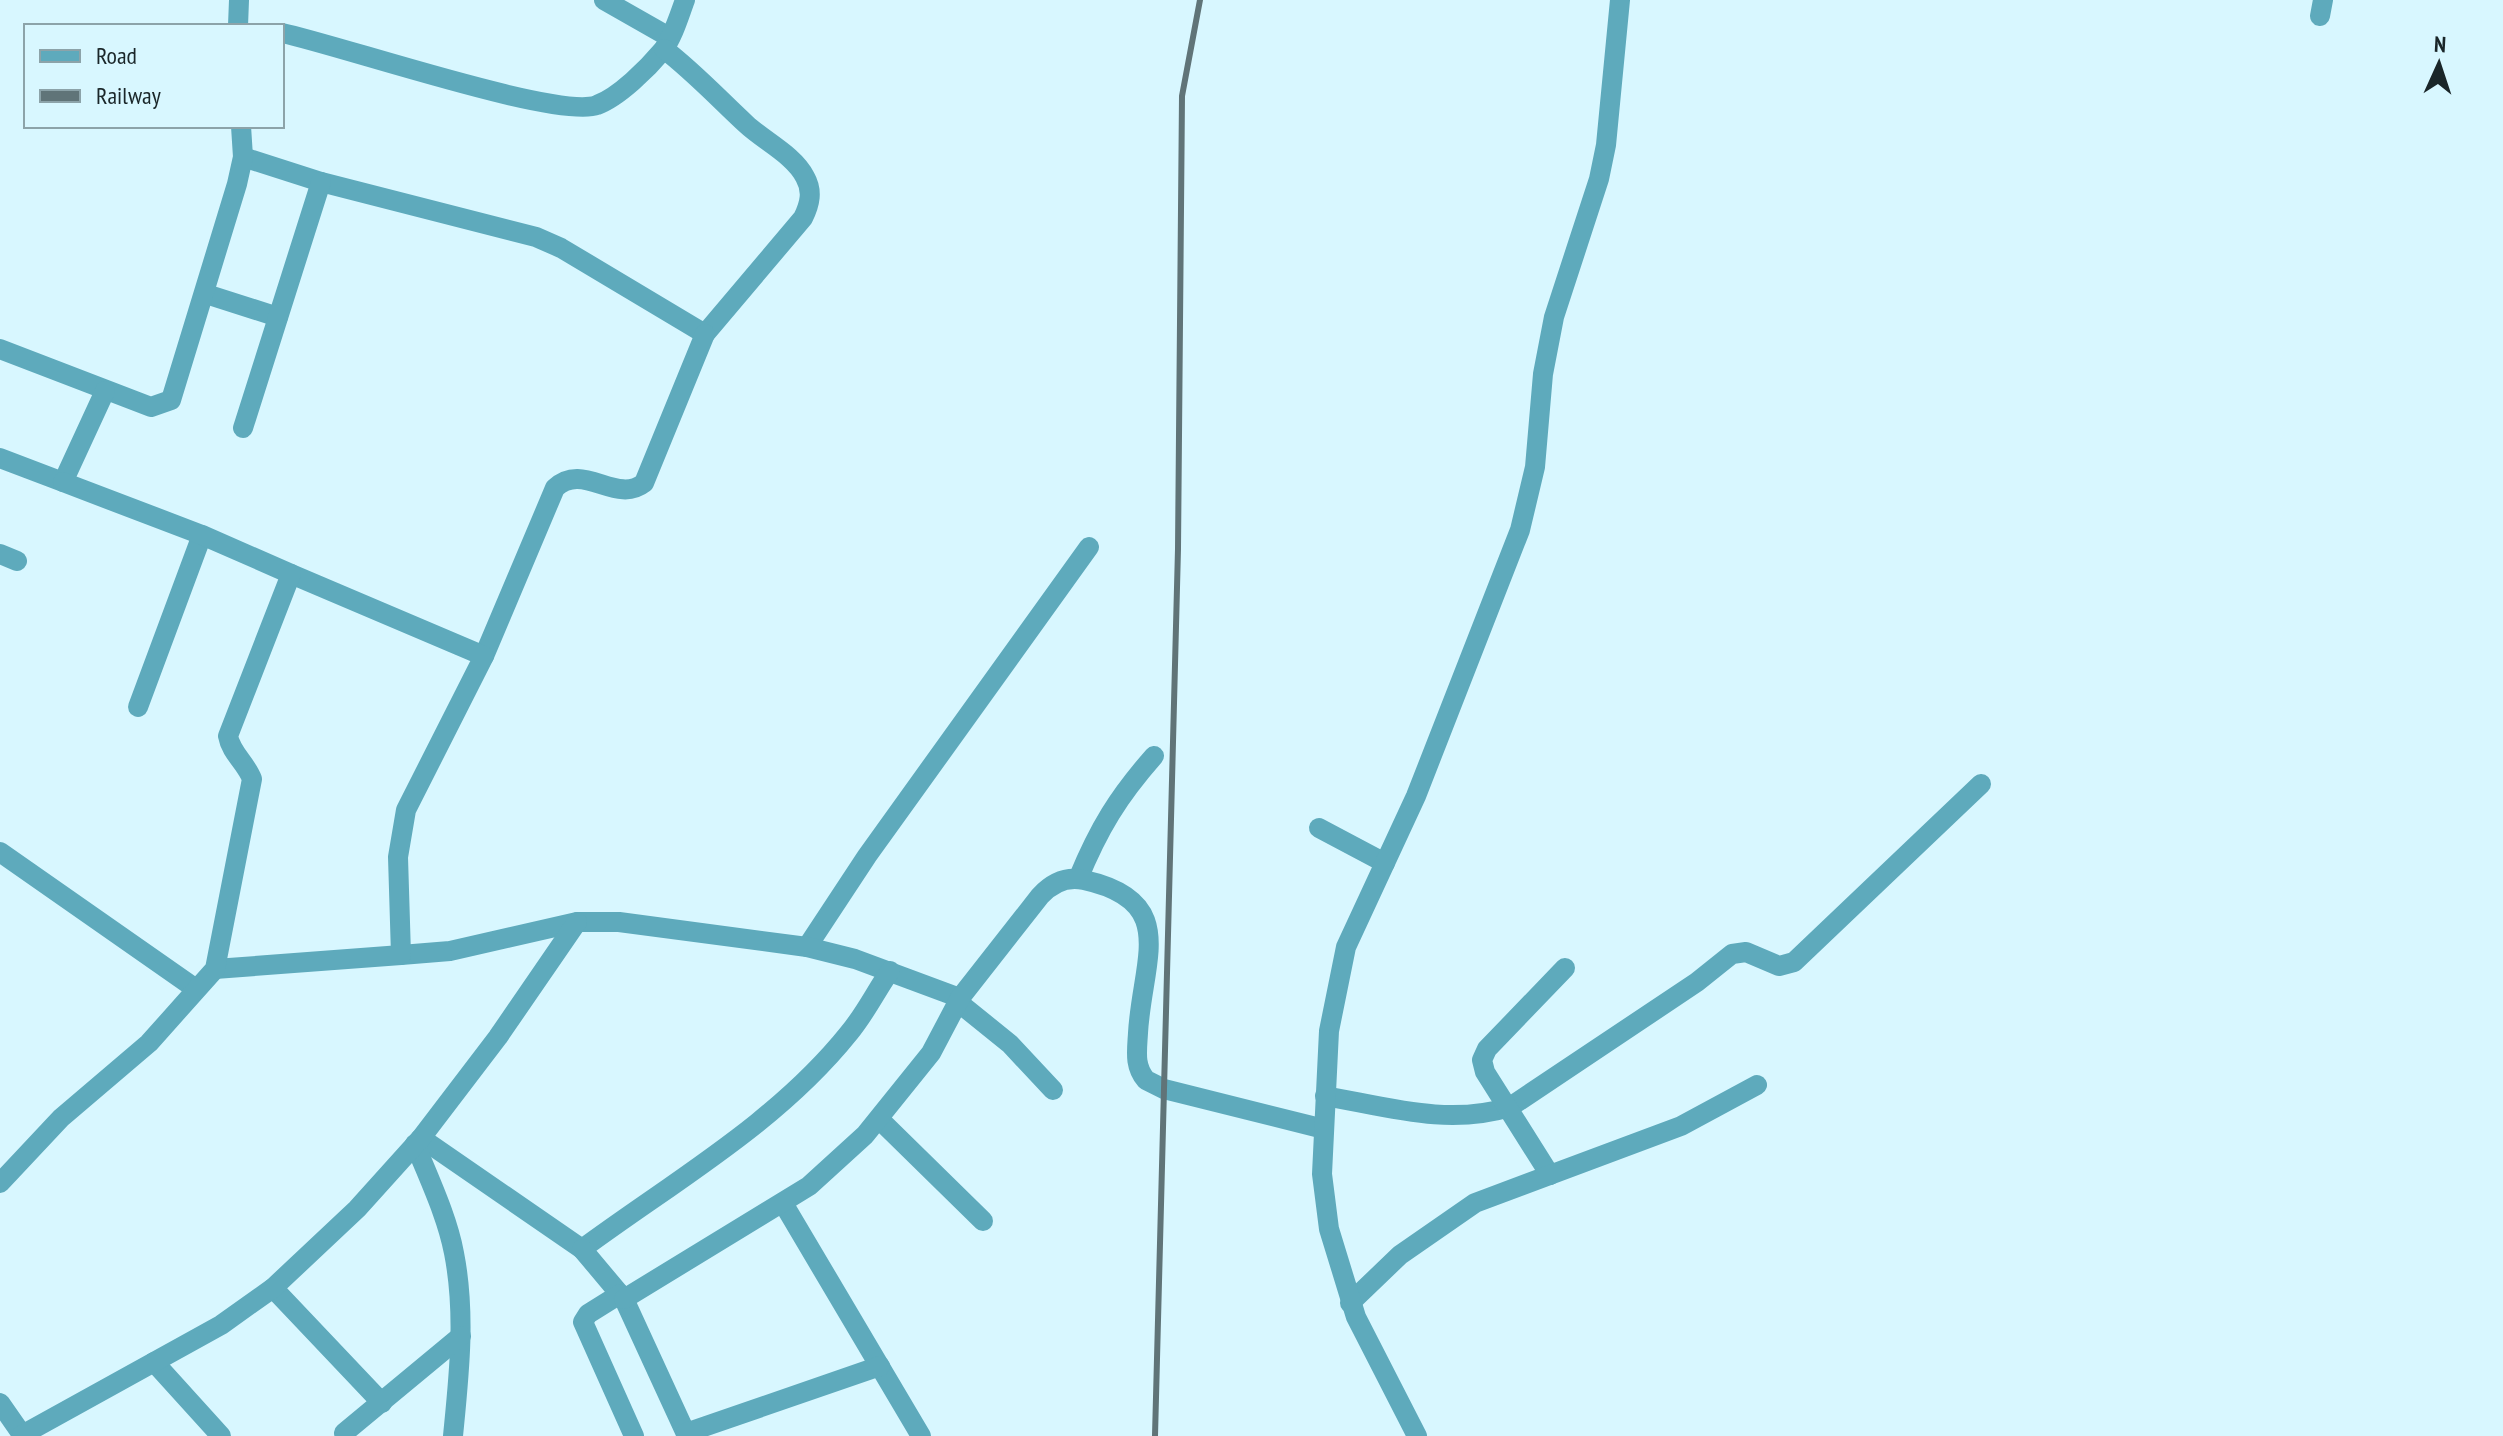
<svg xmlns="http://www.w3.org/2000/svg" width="2503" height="1436" viewBox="0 0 2503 1436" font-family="'PT Sans Narrow',sans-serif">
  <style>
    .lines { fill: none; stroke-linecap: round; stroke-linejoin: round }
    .street { stroke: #5eaabc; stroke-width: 20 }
    .rail { stroke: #607478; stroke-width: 6 }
  </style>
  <rect width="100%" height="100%" fill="#d8f7ff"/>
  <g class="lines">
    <!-- street -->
    <g class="street">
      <path d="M604 0 669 37"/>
      <path d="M2320 16 2323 0"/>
      <path d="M238 26 239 0"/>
      <path d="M282 33C339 45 559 120 597 105 619 97 648 68 663 50 673 37 679 16 685 0"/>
      <path d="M243 157 321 182 536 237 561 248 705 334 803 218C810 204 813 191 805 177 794 155 764 141 746 124 718 98 694 72 664 49"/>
      <path d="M206 294 278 317"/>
      <path d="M0 349 151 407 171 400 237 184 243 157 241 126"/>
      <path d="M243 428 321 182"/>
      <path d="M0 458 63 482 105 391"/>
      <path d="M0 554 17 561"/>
      <path d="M484 656 555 488C583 461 616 505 644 483L705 334"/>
      <path d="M138 707 202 535"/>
      <path d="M1319 828 1385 863"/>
      <path d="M0 852 196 989"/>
      <path d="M1078 879C1099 828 1118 797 1154 756"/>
      <path d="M807 947 867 856 1089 547"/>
      <path d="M401 955 450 951 577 922H619L807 947 855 959 960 998"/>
      <path d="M215 969 401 955 398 857 406 810 484 656 291 574"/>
      <path d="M958 1002 1010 1044 1053 1090"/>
      <path d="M1325 1096C1388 1107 1448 1126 1510 1107L1697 982 1732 954 1746 952 1779 966 1794 962 1981 784"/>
      <path d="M879 1119 983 1221"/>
      <path d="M421 1138 582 1249C674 1181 777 1123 849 1033 865 1014 876 991 890 971"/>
      <path d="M415 1144C429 1179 447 1216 454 1253 466 1314 459 1375 453 1436"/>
      <path d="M1550 1175 1485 1072 1482 1060 1487 1049 1565 968"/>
      <path d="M0 1183 61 1118 149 1043 215 969 252 779C246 763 231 753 228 736L291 574 202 535 63 482"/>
      <path d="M783 1203 921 1436"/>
      <path d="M582 1249 624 1299 687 1436"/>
      <path d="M273 1288 382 1403"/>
      <path d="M620 1294 588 1314 583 1322 634 1436"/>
      <path d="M624 1299 809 1186 865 1135 931 1053 960 998 1040 896C1052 883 1066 876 1084 880 1180 901 1142 960 1138 1033 1137 1051 1134 1066 1146 1080L1164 1089 1324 1129"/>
      <path d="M1350 1303 1400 1255 1475 1203 1681 1126 1757 1085"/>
      <path d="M154 1362 221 1436"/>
      <path d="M0 1403 23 1436"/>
      <path d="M344 1433 461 1336"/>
      <path d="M686 1433 880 1366"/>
      <path d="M22 1435 221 1325 273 1288 357 1209 421 1138 498 1037 577 922"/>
      <path d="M1417 1436 1356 1317 1329 1229 1322 1174 1329 1031 1346 947 1416 796 1520 530 1535 467 1543 374 1554 317 1599 179 1606 145 1620 0"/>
    </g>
    <!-- rail -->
    <path class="rail" d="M1155 1436 1178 549 1182 96 1200 0"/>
  </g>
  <!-- legend -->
  <rect x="24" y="24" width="260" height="104" fill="#d8f7ff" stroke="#8ca3a9" stroke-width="2"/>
  <rect x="40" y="50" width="40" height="12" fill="#5eaabc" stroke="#8ca3a9" stroke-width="2"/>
  <text x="96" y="64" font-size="24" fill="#1a2629">Road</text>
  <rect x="40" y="90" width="40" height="12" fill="#607478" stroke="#8ca3a9" stroke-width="2"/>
  <text x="96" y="104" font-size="24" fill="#1a2629">Railway</text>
  <!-- north arrow -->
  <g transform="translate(2439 64) rotate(3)" stroke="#d8f7ff" stroke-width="6" paint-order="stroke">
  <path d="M0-6L14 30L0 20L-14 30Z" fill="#1a2629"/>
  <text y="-12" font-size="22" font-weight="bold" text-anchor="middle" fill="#1a2629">N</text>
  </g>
</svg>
